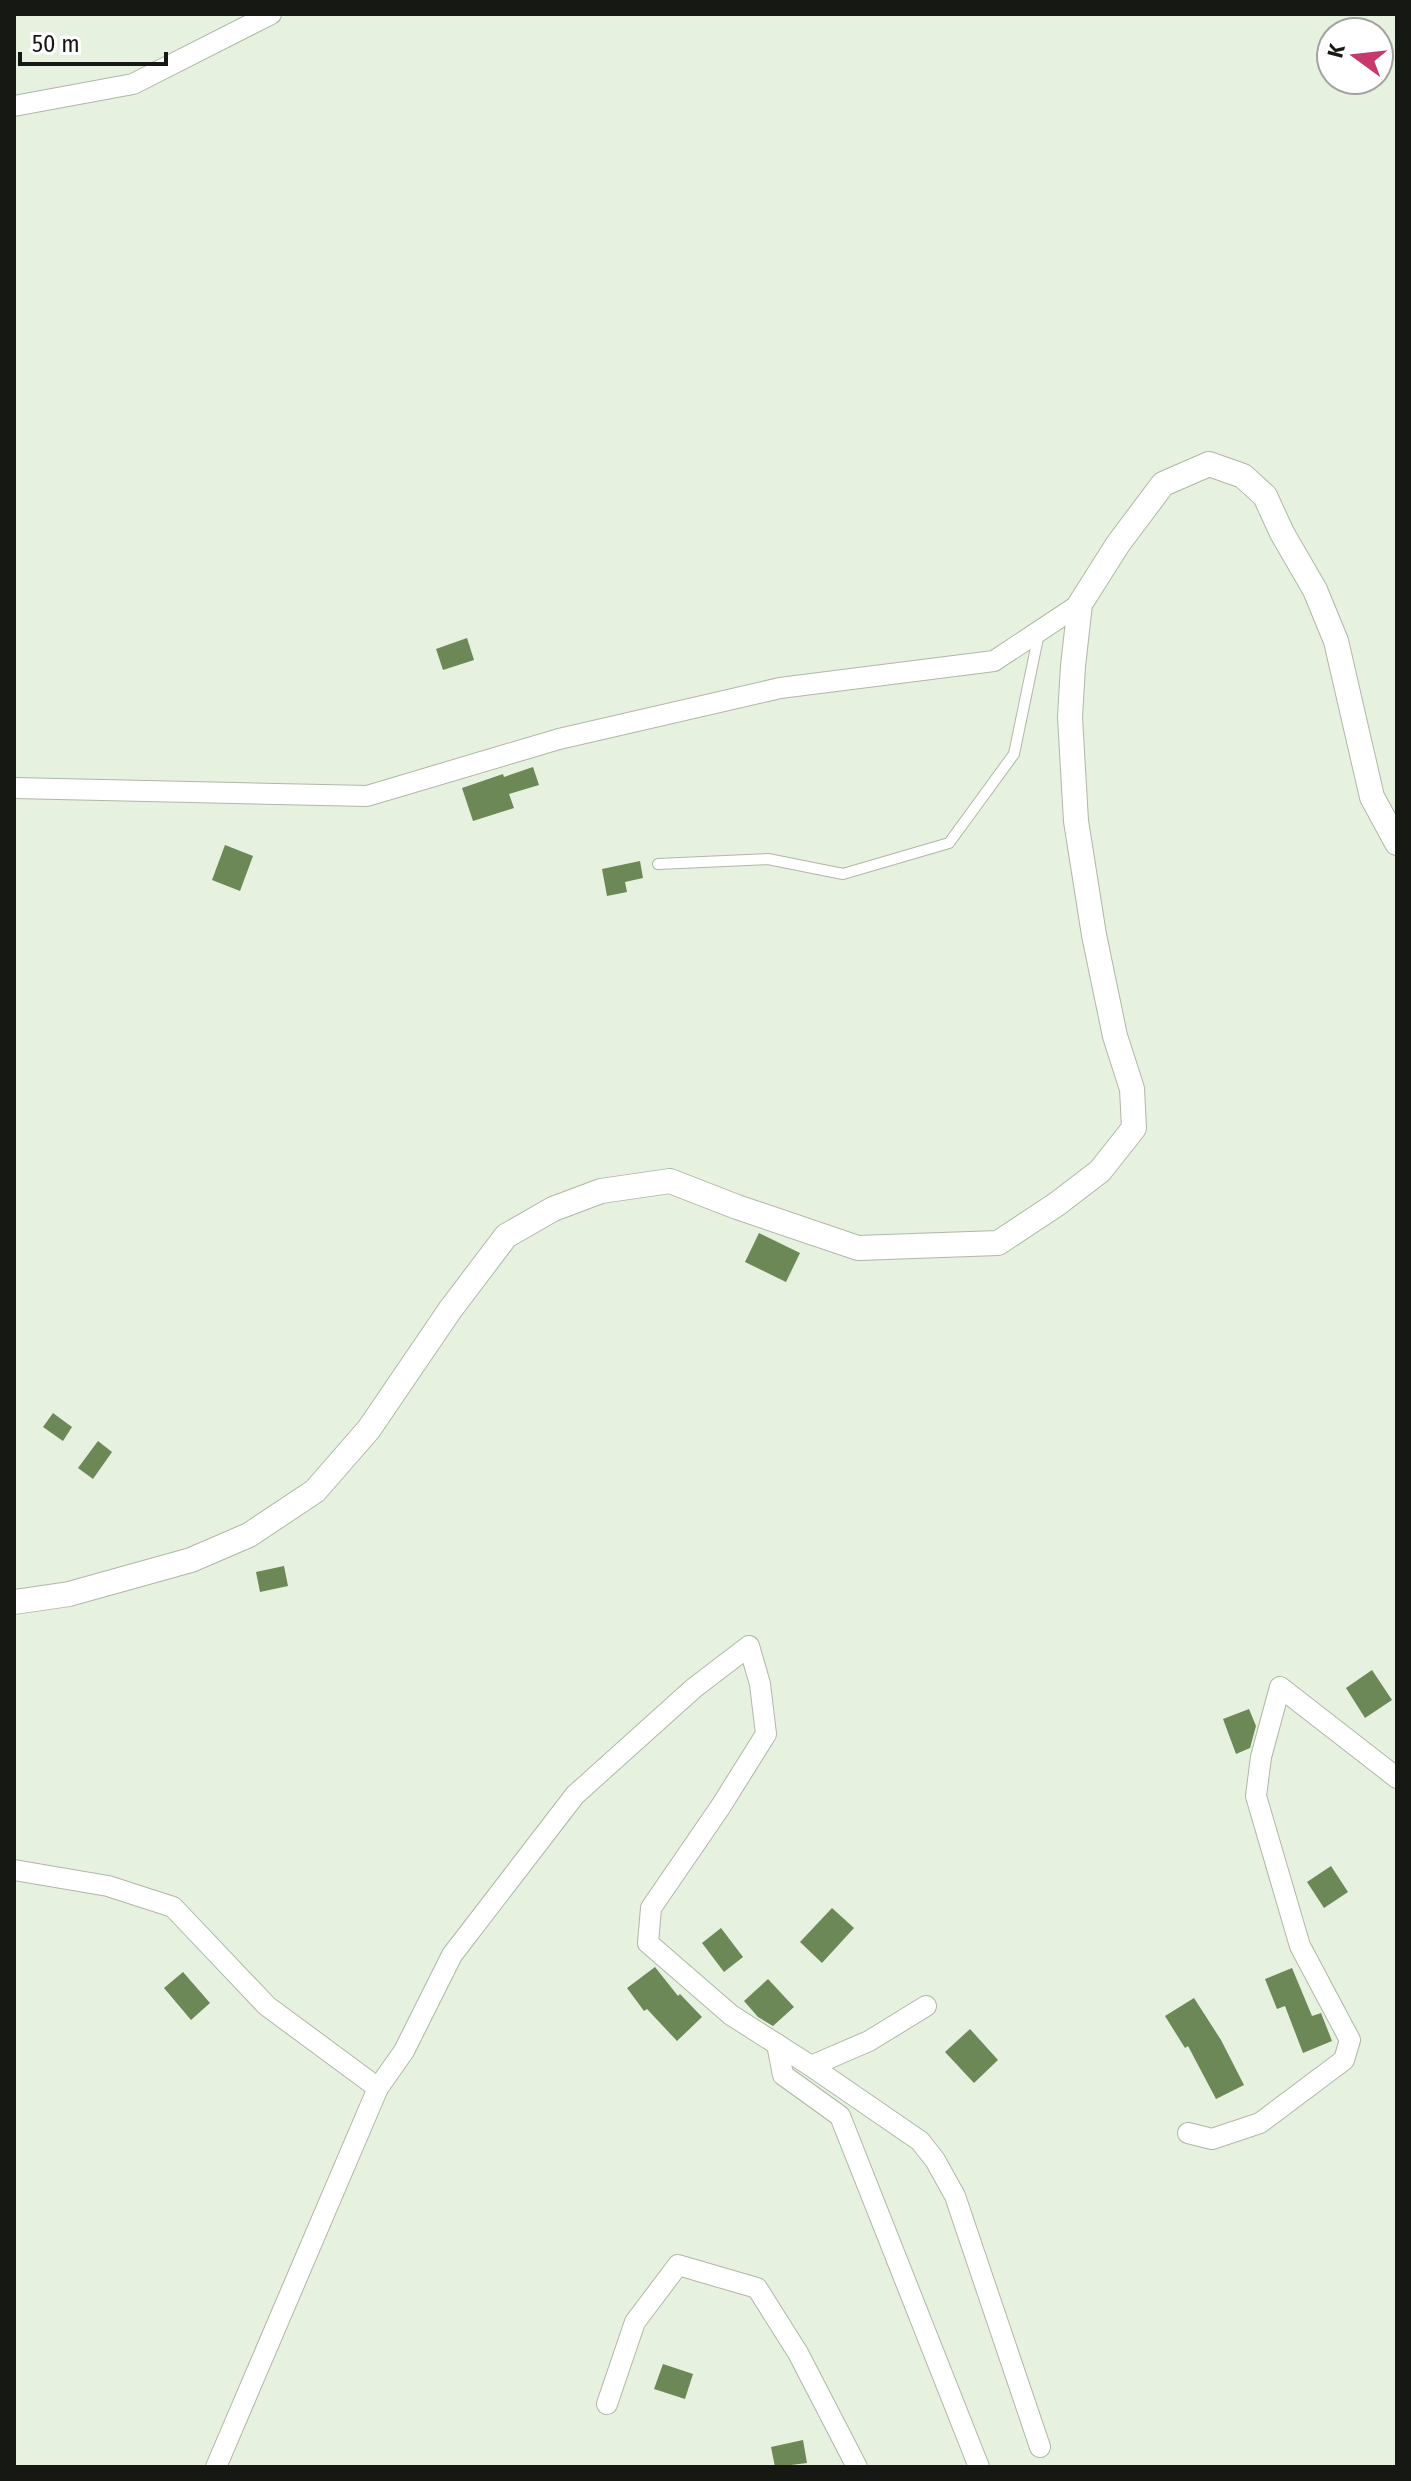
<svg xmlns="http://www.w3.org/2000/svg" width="1411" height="2481" viewBox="0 0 1411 2481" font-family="'Fira Sans Condensed',sans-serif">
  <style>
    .building { fill: #6c8856 }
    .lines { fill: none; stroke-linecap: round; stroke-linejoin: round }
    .service-casing { stroke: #aeb8a7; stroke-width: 12 }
    .minor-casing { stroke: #aeb8a7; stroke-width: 22 }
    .tertiary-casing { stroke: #aeb8a7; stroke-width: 26 }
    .service { stroke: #fff; stroke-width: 10 }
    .minor { stroke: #fff; stroke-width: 20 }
    .tertiary { stroke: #fff; stroke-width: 24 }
  </style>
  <rect width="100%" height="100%" fill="#e6f1df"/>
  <!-- building -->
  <g class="building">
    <path d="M467 638 474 660 443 670 436 649Z"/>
    <path d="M533 767 539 785 509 794 514 808 473 821 462 788 503 774 504 777Z"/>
    <path d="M225 845 253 856 240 891 212 880Z"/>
    <path d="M640 861 643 878 625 882 627 892 607 896 602 869Z"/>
    <path d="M759 1233 800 1253 786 1282 745 1262Z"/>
    <path d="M53 1413 72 1427 63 1441 43 1427Z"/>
    <path d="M98 1441 112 1452 93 1479 78 1468Z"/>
    <path d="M284 1566 288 1586 260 1592 256 1572Z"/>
    <path d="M1372 1670 1392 1700 1365 1718 1346 1688Z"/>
    <path d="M1249 1709 1256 1726 1250 1748 1236 1754 1223 1719Z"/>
    <path d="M1331 1866 1348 1892 1324 1908 1307 1882Z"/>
    <path d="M832 1908 854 1928 822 1963 800 1942Z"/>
    <path d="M721 1928 743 1957 724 1972 702 1943Z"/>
    <path d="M655 1967 678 1996 680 1994 702 2017 677 2041 647 2009 644 2011 627 1988Z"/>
    <path d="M1292 1968 1312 2016 1321 2013 1332 2041 1303 2053 1285 2006 1277 2009 1265 1979Z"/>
    <path d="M183 1972 210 2003 191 2020 164 1988Z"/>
    <path d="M768 1979 794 2007 773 2026 758 2017 744 2001Z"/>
    <path d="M1194 1998 1221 2040 1244 2085 1216 2099 1188 2046 1185 2048 1165 2016Z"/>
    <path d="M970 2029 998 2060 974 2083 945 2052Z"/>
    <path d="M663 2364 693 2374 685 2399 654 2389Z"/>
    <path d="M803 2440 807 2463 775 2467 771 2447Z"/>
  </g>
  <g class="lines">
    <defs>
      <path id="service" d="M658 864 768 859 843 874 949 843 1014 754 1039 633"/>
      <g id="minor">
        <path d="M14 106 133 84 271 14"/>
        <path d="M14 788 367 796 559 739 780 688 994 661 1080 604"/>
        <path d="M14 1870 108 1886 173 1907 267 2006 378 2088 216 2467"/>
        <path d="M777 2044 783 2075 840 2116 979 2467"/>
        <path d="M811 2066 920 2141 935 2160 955 2196 1040 2447"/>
        <path d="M378 2088 404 2051 452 1955 575 1795 694 1688 749 1646 760 1684 766 1734 721 1806 651 1908 648 1943 731 2015 811 2066 869 2041 926 2006"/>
        <path d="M1188 2133 1212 2139 1260 2123 1344 2060 1350 2040 1300 1946 1256 1796 1261 1757 1280 1687 1397 1778"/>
        <path d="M607 2404 635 2322 678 2265 757 2288 798 2353 857 2467"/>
      </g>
      <path id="tertiary" d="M14 1602 69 1594 191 1560 249 1535 315 1491 369 1429 450 1310 506 1236 553 1209 601 1191 670 1181 737 1207 858 1248 998 1243 1057 1204 1100 1171 1134 1128 1132 1089 1115 1036 1094 935 1076 821 1070 717 1073 666 1080 604 1118 544 1163 484 1209 464 1243 476 1265 496 1282 533 1315 590 1336 641 1372 797 1397 843"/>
    </defs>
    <!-- service casing -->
    <use href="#service" class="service-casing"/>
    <!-- minor casing -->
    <use href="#minor" class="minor-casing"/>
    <!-- tertiary casing -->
    <use href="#tertiary" class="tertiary-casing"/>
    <!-- service -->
    <use href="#service" class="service"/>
    <!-- minor -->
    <use href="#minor" class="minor"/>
    <!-- tertiary -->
    <use href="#tertiary" class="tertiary"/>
  </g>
  <!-- border -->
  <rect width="1411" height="2481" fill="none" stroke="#161913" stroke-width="32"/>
  <!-- north arrow -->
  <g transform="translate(1355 56) rotate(285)"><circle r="38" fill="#ffffff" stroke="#a2a3a1" stroke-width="2"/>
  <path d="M0-6L14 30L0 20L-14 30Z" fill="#c6396a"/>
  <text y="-12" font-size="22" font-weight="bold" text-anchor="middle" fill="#161913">K</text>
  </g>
  <!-- scale -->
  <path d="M20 52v12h146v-12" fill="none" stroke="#161913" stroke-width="4"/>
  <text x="32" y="52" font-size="24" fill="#161913" stroke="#ffffff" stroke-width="6" paint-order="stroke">50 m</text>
</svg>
